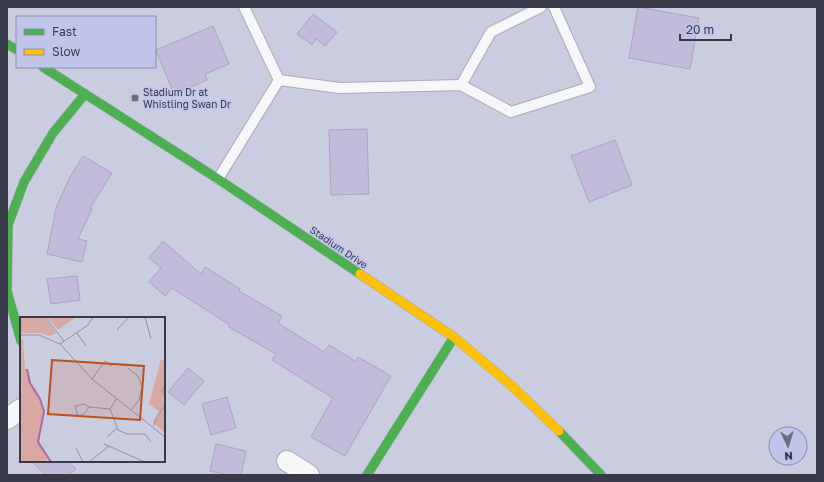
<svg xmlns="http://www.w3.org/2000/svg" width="824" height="482" viewBox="0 0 824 482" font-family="'Golos Text',sans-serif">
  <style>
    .building { fill: #c2bbda; stroke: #a8a8b7 }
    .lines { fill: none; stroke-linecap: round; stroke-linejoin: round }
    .lane-casing { stroke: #a9abba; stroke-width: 12 }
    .street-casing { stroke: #a9abba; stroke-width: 22 }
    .fast-casing { stroke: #a9abba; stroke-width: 10 }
    .slow-casing { stroke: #a9abba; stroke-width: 10 }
    .path { stroke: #cecfd5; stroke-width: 2.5; stroke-dasharray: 3 3; stroke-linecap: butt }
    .lane { stroke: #f7f7fa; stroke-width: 10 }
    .street { stroke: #f7f7fa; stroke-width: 20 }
    .fast { stroke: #4caf50; stroke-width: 9 }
    .slow { stroke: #ffc107; stroke-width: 9 }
    .poi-dot { fill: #6b6d7e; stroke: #c0c5ea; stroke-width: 1.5 }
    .labels { text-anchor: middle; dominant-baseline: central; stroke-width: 3; stroke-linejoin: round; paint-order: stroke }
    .poi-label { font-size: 10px; fill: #383a49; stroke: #c0c5ea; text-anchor: start }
    .street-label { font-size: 10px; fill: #383a49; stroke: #c0c5ea }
    .inset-river { fill: none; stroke: #b168a4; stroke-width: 2 }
    .inset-road { fill: none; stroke: #9092a4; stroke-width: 1 }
    .view { fill: #bc511b; fill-opacity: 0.15; stroke: #bc511b; stroke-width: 2 }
    .inset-edge { fill: none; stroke: #383a49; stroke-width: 2 }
  </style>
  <rect width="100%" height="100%" fill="#cacce0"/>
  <!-- building -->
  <g class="building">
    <path d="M638 7 699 18 690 69 629 58Z"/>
    <path d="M313 14 337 32 325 46 316 39 312 45 297 34Z"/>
    <path d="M213 26 229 64 205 74 207 80 174 94 156 50Z"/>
    <path d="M367 129 369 194 331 195 329 130Z"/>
    <path d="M615 140 632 185 589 202 571 156Z"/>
    <path d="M83 156 112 173 90 208 92 209 78 239 87 241 82 262 47 254 56 208 70 177Z"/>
    <path d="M163 241 201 274 205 267 240 289 239 291 282 316 278 323 324 352 329 345 355 361 358 357 391 376 345 456 311 437 333 398 272 360 276 354 229 327 230 325 172 288 165 296 149 282 161 268 149 258Z"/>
    <path d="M77 276 80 300 51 304 47 279Z"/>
    <path d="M188 368 204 381 184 405 168 392Z"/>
    <path d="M227 397 236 428 211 435 202 404Z"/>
    <path d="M216 444 246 451 241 475H227L210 471Z"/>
    <path d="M31 461H68L76 469 69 475H45Z"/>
  </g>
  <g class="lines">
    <defs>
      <g id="lane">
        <path d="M279 80 340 88 461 85 511 112 590 87 554 7"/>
        <path d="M461 85 491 32 541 7"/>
        <path d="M218 179 279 80 244 7"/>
      </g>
      <g id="street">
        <path d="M7 419 21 409"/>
        <path d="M287 461 309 475"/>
      </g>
      <g id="fast">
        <path d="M7 44 17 50"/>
        <path d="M43 67 218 179 360 274"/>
        <path d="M21 341 7 291 8 225 24 182 53 133 85 94"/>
        <path d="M559 431 601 475"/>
        <path d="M367 475 454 337"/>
      </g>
      <path id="slow" d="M360 274 454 337 512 386 559 431"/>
    </defs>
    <!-- lane casing -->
    <use href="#lane" class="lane-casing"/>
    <!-- street casing -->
    <use href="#street" class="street-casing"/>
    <!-- fast casing -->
    <use href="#fast" class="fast-casing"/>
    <!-- slow casing -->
    <use href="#slow" class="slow-casing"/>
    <!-- path -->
    <g class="path">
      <path d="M7 18 17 25"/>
      <path d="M350 242 449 307 493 339 522 367"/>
      <path d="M619 467 630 475"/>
    </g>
    <!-- lane -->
    <use href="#lane" class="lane"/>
    <!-- street -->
    <use href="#street" class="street"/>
    <!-- fast -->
    <use href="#fast" class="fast"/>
    <!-- slow -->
    <use href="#slow" class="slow"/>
  </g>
  <!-- markers -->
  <rect class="poi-dot" x="131" y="94" width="8" height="8" rx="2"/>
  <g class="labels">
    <!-- poi labels -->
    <g class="poi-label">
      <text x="143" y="92">Stadium Dr at<tspan x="143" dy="12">Whistling Swan Dr</tspan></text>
    </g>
    <!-- street labels -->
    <g class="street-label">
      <text transform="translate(339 247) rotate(34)">Stadium Drive</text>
    </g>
  </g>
  <!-- overview -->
  <g transform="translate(20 317)">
    <rect width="145" height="145" fill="#cacce0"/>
    <path d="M0 0H24L36 16 30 19 20 16H0ZM27 0H56L38 13ZM3 22 5 52H7L10 66 20 82 24 94 18 123 28 141 25 145H0V75L2 72 0 68V23ZM141 42 145 44V116L133 105 140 95 129 87Z" fill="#d8a9a2"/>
    <path class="inset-river" d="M7 52 10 66 20 82 24 94 18 125 31 145"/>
    <path class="inset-road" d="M25 0 44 24M125 0 131 22M97 13 109 0M57 16 66 29M0 18H19L40 27 72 62 145 120M40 27 68 8 73 0M108 51 118 59 122 70 119 83 112 92M72 62 85 44 92 49M145 68 142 75 145 79M97 81 90 92 98 113 107 117H125L131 125M69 90 65 96 58 99 55 89 64 87 69 90 90 92M134 109 136 101 145 88M87 120 97 111M84 127 125 145M56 131 63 145M69 145 89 129"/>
    <path class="view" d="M32 43 124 49 120 103 28 97Z"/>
    <rect width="145" height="145" class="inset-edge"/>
  </g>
  <!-- border -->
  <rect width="824" height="482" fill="none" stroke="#383a49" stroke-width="16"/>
  <!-- legend -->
  <rect x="16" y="16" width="140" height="52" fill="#c0c5ea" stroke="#8a8daa"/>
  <rect x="24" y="29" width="20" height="6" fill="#4caf50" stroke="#8a8daa"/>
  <text x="52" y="36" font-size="12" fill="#383a49">Fast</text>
  <rect x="24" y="49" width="20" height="6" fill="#ffc107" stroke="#8a8daa"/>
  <text x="52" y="56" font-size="12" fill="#383a49">Slow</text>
  <!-- north arrow -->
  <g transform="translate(788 446) rotate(176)"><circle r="19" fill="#c0c5ea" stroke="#8a8daa"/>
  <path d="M0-3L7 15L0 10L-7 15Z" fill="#6b6d7e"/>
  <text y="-6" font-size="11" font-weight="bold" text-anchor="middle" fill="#383a49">N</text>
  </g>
  <!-- scale -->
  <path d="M680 34v6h51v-6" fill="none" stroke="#383a49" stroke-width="2"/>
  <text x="686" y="34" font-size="12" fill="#383a49" stroke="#c0c5ea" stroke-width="3" paint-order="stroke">20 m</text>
</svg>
